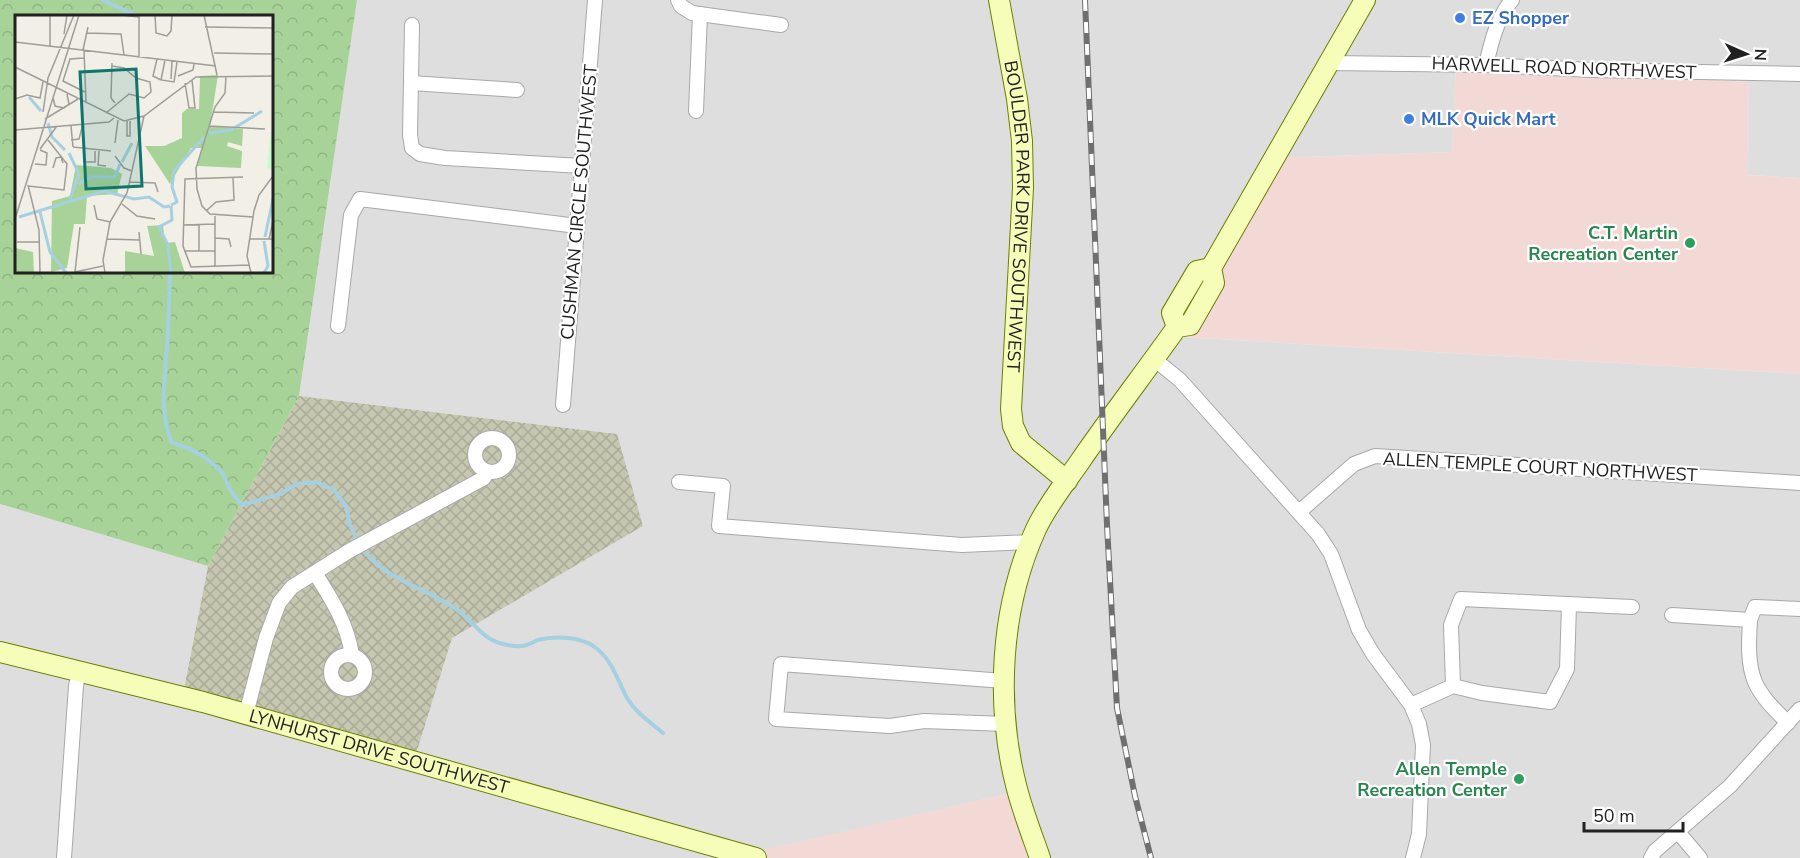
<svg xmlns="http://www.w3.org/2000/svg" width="1800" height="858" viewBox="0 0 1800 858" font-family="'Nunito Sans',sans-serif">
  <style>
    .residential { fill: #dfdede }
    .commercial { fill: #f3d9d6 }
    .construction { fill: url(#construction-cross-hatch) }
    .forest { fill: url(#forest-crowns); fill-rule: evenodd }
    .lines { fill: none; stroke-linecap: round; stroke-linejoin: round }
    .stream { stroke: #a5d0e1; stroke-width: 4 }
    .street-casing { stroke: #a8a8a8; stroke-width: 16 }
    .secondary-casing { stroke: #6a8000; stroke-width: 22 }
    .street { stroke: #fff; stroke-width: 14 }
    .secondary { stroke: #f6fdb9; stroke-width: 20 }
    .rail-casing { stroke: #6f6f6f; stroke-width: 6 }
    .rail { stroke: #fff; stroke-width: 4; stroke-dasharray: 11; stroke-linecap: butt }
    .shop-dot { fill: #3f7fe0; stroke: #fff; stroke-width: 2 }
    .leisure-dot { fill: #2e9e5b; stroke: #fff; stroke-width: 2 }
    .labels { text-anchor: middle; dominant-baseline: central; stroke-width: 4.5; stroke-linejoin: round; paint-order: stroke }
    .shop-label { font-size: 18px; font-weight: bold; fill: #366cbe; stroke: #fff; text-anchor: start }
    .street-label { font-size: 18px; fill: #212121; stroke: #fff }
    .leisure-label { font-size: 18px; font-weight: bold; fill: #27864d; stroke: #fff; text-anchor: end }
    .inset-river { fill: none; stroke: #a5d0e1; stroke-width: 3 }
    .inset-road { fill: none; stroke: #9e9d98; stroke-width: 1.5 }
    .view { fill: #0f766e; fill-opacity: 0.15; stroke: #0f766e; stroke-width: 3 }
    .inset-edge { fill: none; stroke: #212121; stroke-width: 3 }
  </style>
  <defs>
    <pattern id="construction-cross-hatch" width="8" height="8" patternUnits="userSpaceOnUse" patternTransform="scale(1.5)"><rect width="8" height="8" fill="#c6c7b1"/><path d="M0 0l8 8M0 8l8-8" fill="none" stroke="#aaab98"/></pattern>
    <pattern id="forest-crowns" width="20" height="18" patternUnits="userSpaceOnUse" patternTransform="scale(1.5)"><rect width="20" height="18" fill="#a7d399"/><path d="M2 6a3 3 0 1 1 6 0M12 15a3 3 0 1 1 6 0" fill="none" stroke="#8fb584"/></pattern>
  </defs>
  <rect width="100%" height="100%" fill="#f2efe7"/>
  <!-- residential -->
  <path class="residential" d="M357 0H1800V178L1748 175 1749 82 1456 66 1452 152 1271 158 1166 336 1800 374V858H1037L1007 794 733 858H0V504L208 566 183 694 416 754 452 638 643 526 616 434 299 396Z"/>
  <!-- commercial -->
  <g class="commercial">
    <path d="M1456 65 1749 82 1748 175 1800 178V374L1166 336 1271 158 1452 152Z"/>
    <path d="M1007 794 1037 858H733L737 856Z"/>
  </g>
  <!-- construction -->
  <path class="construction" d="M299 396 617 434 643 526 452 638 416 754 183 694 208 566Z"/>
  <!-- forest -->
  <path class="forest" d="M0 0H357L299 396 208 566 0 504ZM16 16H272V272H16Z"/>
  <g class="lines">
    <!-- stream -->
    <g class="stream">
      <path d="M103 0 136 16"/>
      <path d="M170 272C169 296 169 321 167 346 165 384 159 404 171 442L190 449 207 459 222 472 230 490 242 505 280 494 297 484 316 482 334 490 346 506 350 525 358 542"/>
      <path d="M367 554C391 582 428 589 456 609 474 621 481 639 503 644 508 645 516 647 521 646 527 646 533 642 538 640 556 636 581 636 596 648 612 660 618 681 627 698 636 713 650 722 663 733"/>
    </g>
    <defs>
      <g id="street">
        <path d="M678 0 681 6 692 13 781 25"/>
        <path d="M412 25 410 135 412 148 420 154 445 158 582 166"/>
        <path d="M1329 63 1486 65 1592 70 1800 74"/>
        <path d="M1486 65C1491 43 1497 18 1512 0"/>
        <path d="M411 83 517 90"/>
        <path d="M696 111 700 14"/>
        <path d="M338 326 351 215 360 199 577 226"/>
        <path d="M1154 359 1180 380 1318 534 1331 554 1359 630 1373 654 1411 705 1419 724 1423 745 1419 834 1413 858"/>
        <path d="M563 405 595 0"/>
        <circle cx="492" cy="455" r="17"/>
        <path d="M679 482 723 486 719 526 962 545 1032 542"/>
        <path d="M1299 512 1354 464 1375 456 1800 483"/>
        <path d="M315 573C332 600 347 623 352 655"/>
        <path d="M1672 615 1750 620 1755 607 1800 609"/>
        <path d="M1750 620C1749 639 1747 663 1755 682 1762 698 1776 711 1788 723"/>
        <circle cx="348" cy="672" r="17"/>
        <path d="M1004 681 781 664 776 719 890 726 924 721 1006 724"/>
        <path d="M1453 686 1451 625 1461 599 1632 607"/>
        <path d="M1453 686 1482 693 1550 702 1567 669 1569 604"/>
        <path d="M1411 705 1453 686"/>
        <path d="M246 714 266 638 279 603 292 587 349 551 484 478 487 473"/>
        <path d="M1678 832 1700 858"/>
        <path d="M64 858 76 686 79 671"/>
        <path d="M1651 858 1655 851 1730 786 1800 709"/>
      </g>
      <g id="secondary">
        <path id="s1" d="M999 0 1017 99 1022 141 1023 188 1011 409 1013 426 1021 443 1067 481"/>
        <path d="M1177 327 1172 313 1197 271 1211 268"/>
        <path id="s2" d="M0 652 203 702 756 858"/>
        <path d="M1040 858C1032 835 1023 812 1017 789 995 705 1000 608 1036 529 1047 505 1066 482 1081 460 1112 415 1145 372 1177 327L1190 325 1214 283 1211 268 1365 0"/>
      </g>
    </defs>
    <!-- street casing -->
    <use href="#street" class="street-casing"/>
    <!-- secondary casing -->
    <use href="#secondary" class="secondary-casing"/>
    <!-- street -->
    <use href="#street" class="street"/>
    <!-- secondary -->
    <use href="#secondary" class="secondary"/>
    <defs>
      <path id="rail" d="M1085 0 1107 525 1117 708 1135 796 1151 858"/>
    </defs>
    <!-- rail casing -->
    <use href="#rail" class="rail-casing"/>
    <!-- rail -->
    <use href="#rail" class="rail"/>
  </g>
  <!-- markers -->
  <g class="shop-dot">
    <circle cx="1460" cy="18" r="6"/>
    <circle cx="1409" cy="119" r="6"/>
  </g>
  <g class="leisure-dot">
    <circle cx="1690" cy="243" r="6"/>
    <circle cx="1519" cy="779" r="6"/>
  </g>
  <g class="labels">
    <!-- shop labels -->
    <g class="shop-label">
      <text x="1472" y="18">EZ Shopper</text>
      <text x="1421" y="119">MLK Quick Mart</text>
    </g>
    <!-- street labels -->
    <g class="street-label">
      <text transform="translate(1564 68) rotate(2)">HARWELL ROAD NORTHWEST</text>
      <text transform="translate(579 202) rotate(-85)">CUSHMAN CIRCLE SOUTHWEST</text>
      <text stroke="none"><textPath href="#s1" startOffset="218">BOULDER PARK DRIVE SOUTHWEST</textPath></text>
      <text transform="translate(1540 467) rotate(3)">ALLEN TEMPLE COURT NORTHWEST</text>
      <text stroke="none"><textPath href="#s2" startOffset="392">LYNHURST DRIVE SOUTHWEST</textPath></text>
    </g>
    <!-- leisure labels -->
    <g class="leisure-label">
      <text x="1678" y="233">C.T. Martin<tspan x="1678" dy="21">Recreation Center</tspan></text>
      <text x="1507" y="769">Allen Temple<tspan x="1507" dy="21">Recreation Center</tspan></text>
    </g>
  </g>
  <!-- overview -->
  <g transform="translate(15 15)">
    <rect width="258" height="258" fill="#f2efe7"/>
    <path d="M203 60 195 111 228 114 227 131 213 127 212 131 227 136 226 153 182 151 187 133H176L155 169 130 131H149L167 123V98L172 94H184L185 61ZM61 150 96 153 107 159 102 179 72 181 70 209H59L52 253 36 257 37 186 55 181ZM148 210 150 228 160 227 170 258H110V236L139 241 132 211ZM0 233 18 237 19 258H0Z" fill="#a7d399"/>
    <path d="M256 117 258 119V154L252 153Z" fill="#c3fdcb"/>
    <path class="inset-river" d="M14 82 26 96M33 108 37 122 50 135M194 118 216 115 247 96M54 138 64 159 55 184M107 147 117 128M64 169 75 162H100L105 149M156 190 162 187 157 172 159 156 189 122M156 191 157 205 144 212 153 230 156 258M25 197 35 237 51 258M4 202 89 176 119 184 134 182 149 192 155 191M250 222 258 184M249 258 253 251 249 226"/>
    <path class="inset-road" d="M106 0 124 2M140 0 141 18 152 21 156 16 157 0M189 0 202 60M190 12 258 13M72 18 106 19 109 40M49 19 52 0M0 27 201 51M35 31V0M68 35 73 12M69 35 71 87M199 38 258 39M124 42V0M69 43 55 44 48 66 70 77M142 44 138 61 146 65M150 45 146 65 159 67 162 47M97 48 96 83 100 88M0 52 109 106 129 101 181 62 258 61M163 61 178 55 179 49M211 61 210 78 200 92 181 153 182 174 187 191 195 199 238 202M156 64 157 46M170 68 174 93H180L177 65M38 82 40 91 49 93 54 89 52 79M0 84 12 80 25 83 28 67M258 95V114M28 97 33 63 59 0M199 97 239 98M91 98 114 79 129 83 136 77 135 67 121 63 109 53 97 51M30 104 63 84M112 106V121H115V106M56 111 58 132M194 111 250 114M0 115 94 107 99 103M56 125 64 124 68 109M100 128 103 105M58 132 96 136M25 134 42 111M84 136 83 150 91 151M100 141 109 153 117 156M71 147H80V136M20 149 31 150 32 138 25 135M38 153 41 143 46 142 48 148M228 162 170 164 168 231 176 252 234 250M115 167 140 168 143 177M13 170 24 215 25 258M13 171 49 175 52 149 33 125M107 189 122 201 140 204M79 190 82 204 95 207M191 196 201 187 219 185 218 162M0 204 64 0M168 210 200 209M124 217 126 239M200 223 214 224 216 232M92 224 125 225M234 224H258M254 224 258 206M2 227H24M169 236H200M184 236V209M200 252V201M60 257 65 212M60 257 88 251M90 258 88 245 95 207 112 178 129 101M236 258 232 241 239 196 244 180 258 161"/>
    <path class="view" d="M121 54 127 171 71 174 65 57Z"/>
    <rect width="258" height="258" class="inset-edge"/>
  </g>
  <!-- north arrow -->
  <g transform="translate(1746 54) rotate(93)" stroke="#ffffff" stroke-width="4.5" paint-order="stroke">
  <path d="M0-4.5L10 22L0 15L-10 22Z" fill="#212121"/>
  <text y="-9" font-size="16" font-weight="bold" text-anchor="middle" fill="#212121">N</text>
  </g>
  <!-- scale -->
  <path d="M1584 822v9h99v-9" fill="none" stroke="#212121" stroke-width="3"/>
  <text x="1593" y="822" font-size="18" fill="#212121" stroke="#ffffff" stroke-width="4.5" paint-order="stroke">50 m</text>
</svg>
